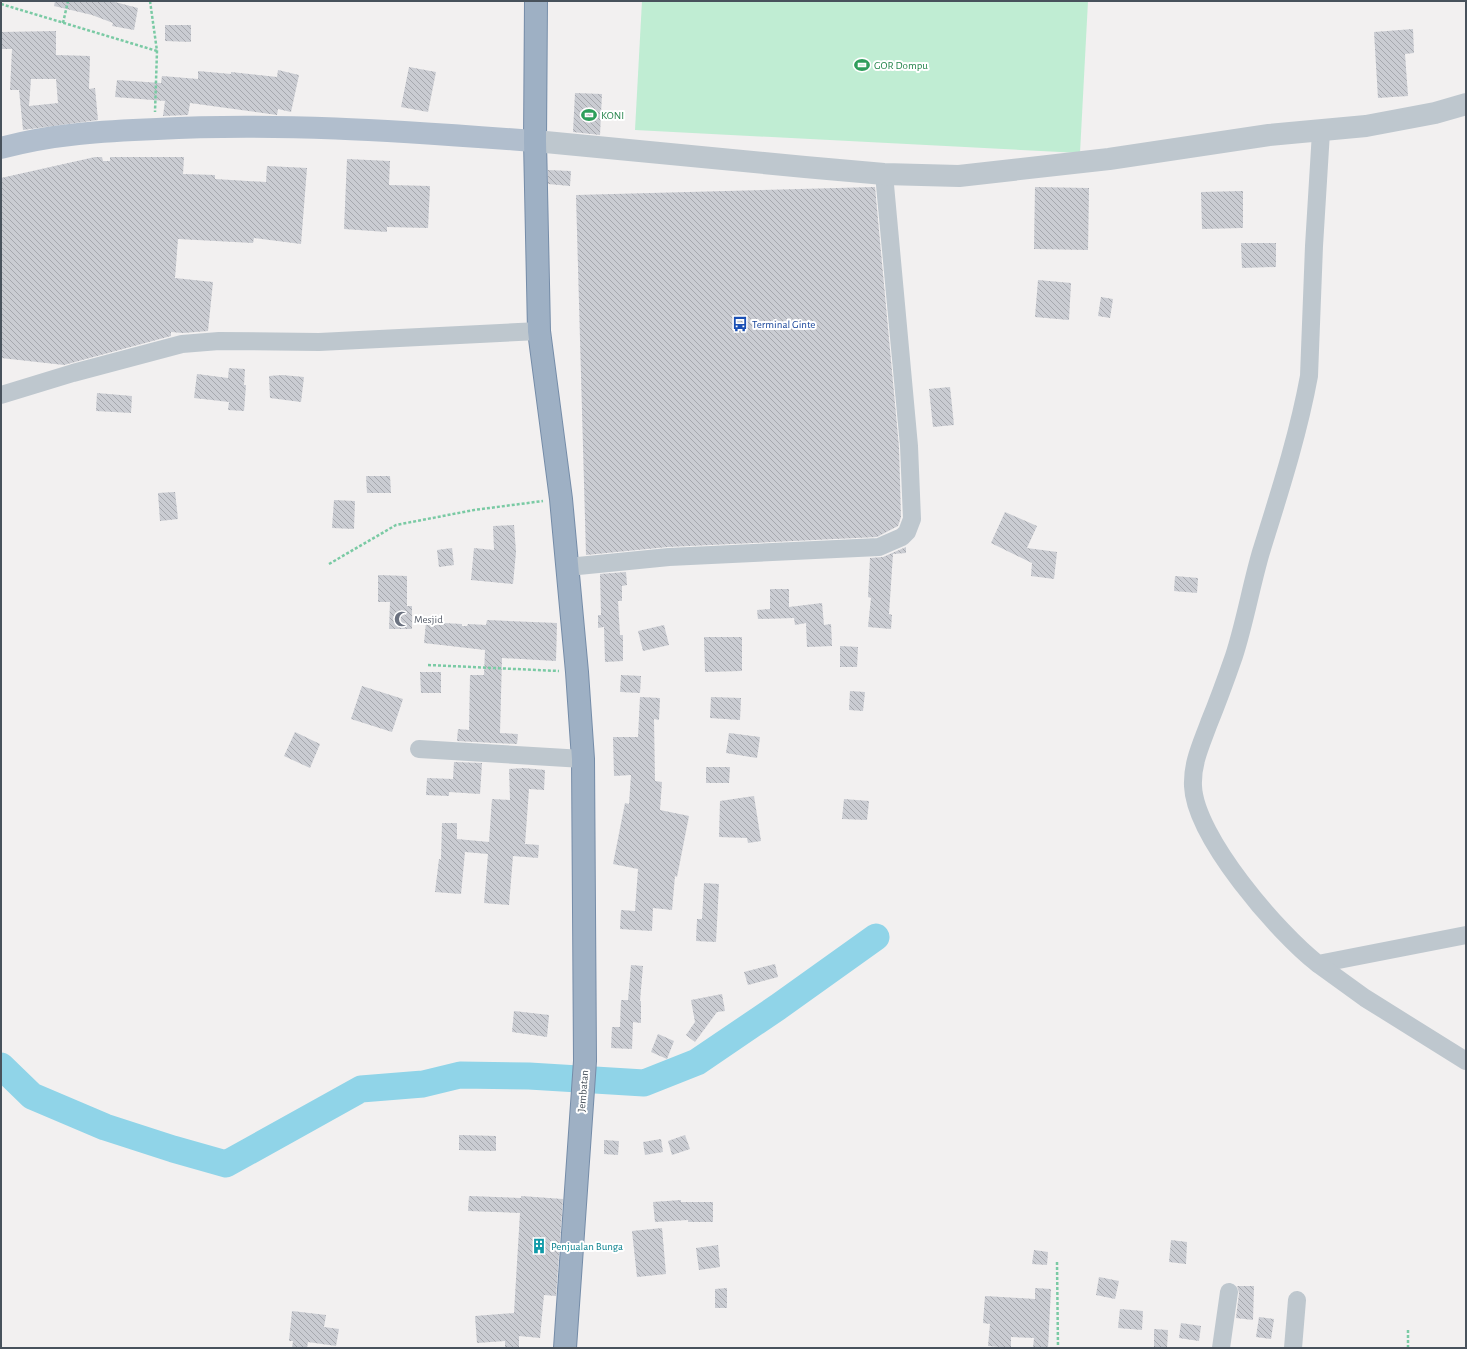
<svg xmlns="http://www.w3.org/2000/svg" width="1467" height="1349" viewBox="0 0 1467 1349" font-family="'Alegreya Sans',sans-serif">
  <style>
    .green { fill: #c0edd3 }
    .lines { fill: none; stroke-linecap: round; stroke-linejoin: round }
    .river { stroke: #90d4e8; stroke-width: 27 }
    .building { fill: url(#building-back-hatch); fill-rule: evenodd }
    .trunk-casing { stroke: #758ca8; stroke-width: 24 }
    .path { stroke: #7acaa4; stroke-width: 2.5; stroke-dasharray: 3 2; stroke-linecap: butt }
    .minor { stroke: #bec7ce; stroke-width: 18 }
    .tertiary { stroke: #bec7ce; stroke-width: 22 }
    .primary { stroke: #b1becd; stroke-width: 22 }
    .trunk { stroke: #9eb0c4; stroke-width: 22 }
    .labels { text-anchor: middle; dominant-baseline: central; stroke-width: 4; stroke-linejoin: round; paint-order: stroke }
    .leisure-label { font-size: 11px; fill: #27864d; stroke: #fff; text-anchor: start }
    .transit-label { font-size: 11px; fill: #164399; stroke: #fff; text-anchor: start }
    .worship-label { font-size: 11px; fill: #5b616d; stroke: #fff; text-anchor: start }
    .street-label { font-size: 11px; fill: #48525c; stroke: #fff }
    .culture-label { font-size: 11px; fill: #0d838f; stroke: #fff; text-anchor: start }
  </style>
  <defs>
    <pattern id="building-back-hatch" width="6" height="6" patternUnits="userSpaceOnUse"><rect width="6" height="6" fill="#caccd2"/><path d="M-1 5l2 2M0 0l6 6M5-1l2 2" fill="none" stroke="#a6a8ae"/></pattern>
  </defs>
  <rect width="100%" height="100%" fill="#f2f0f0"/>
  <!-- green -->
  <path class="green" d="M642 1H1088L1080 153 635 130Z"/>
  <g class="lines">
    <!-- river -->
    <path class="river" d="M1 1066 32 1096 105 1127 173 1149 226 1164 361 1089 423 1084 460 1075 529 1076 644 1083 697 1062 778 1007 876 937"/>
  </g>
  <!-- building -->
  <g class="building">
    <path d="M55 1H111L138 8 134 30 112 26 113 23 92 15 54 6Z"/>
    <path d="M165 25H191V42L165 41Z"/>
    <path d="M1413 29 1414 53 1405 54 1408 96 1378 98 1374 32Z"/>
    <path d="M56 31V55L90 56 89 89 95 88 98 120 23 130 19 90H10L12 49H1V32ZM31 79H56L58 103 29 106Z"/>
    <path d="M409 67 436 72 428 112 401 107Z"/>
    <path d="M278 70 299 75 291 112 278 109 277 115 190 103 188 115 163 116 165 101 115 97 117 80 161 83 162 76 198 79V71L231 74V72L277 77Z"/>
    <path d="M575 93 602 94 600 135 573 132Z"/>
    <path d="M95 157H102L103 161H110V157H184L183 174 215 175V179L266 182 267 166 307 168 301 244 254 238 253 243 178 239 175 278 213 282 208 331 183 333 171 332V336L64 365 1 358V178Z"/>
    <path d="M347 159 390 161 389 185 430 186 428 228 387 227V232L344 229Z"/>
    <path d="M548 170 571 171 570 186 548 184Z"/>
    <path d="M875 187 899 447 901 517 898 526 877 537 668 547 586 555 576 195Z"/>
    <path d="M1035 187 1089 188 1088 250 1034 249Z"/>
    <path d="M1243 191V228L1202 229 1201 192Z"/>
    <path d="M1241 243H1276V267L1242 268Z"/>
    <path d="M1038 280 1071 283 1069 320 1035 317Z"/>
    <path d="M1101 297 1113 299 1110 318 1098 316Z"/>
    <path d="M229 368 245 369 244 385H246L244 411 228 410 229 402 194 398 197 374 228 378Z"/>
    <path d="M282 375 304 377 301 402 270 398 269 376Z"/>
    <path d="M950 387 954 425 933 427 929 389Z"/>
    <path d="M97 393 132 396 131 413 96 411Z"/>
    <path d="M366 476H390L391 493H367Z"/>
    <path d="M175 492 178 519 160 521 158 493Z"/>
    <path d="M334 500 355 501 354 529 332 528Z"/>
    <path d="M1005 512 1037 526 1027 548 1057 552 1054 579 1031 576 1032 563 991 543Z"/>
    <path d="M514 525 516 552 513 584 471 580 474 548 494 550 493 526Z"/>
    <path d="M906 547V553L893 554 889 614 892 615 891 629 868 627 871 598 868 597 870 558 883 557Z"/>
    <path d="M452 548 454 565 439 567 437 550Z"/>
    <path d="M626 572 627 585 622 586V601H618L620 635H623V661L605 662 604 627 598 628V615H601L600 574Z"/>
    <path d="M378 575 407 576V606H412V629H389L390 602H378Z"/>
    <path d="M1175 576 1198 578 1197 593 1174 591Z"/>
    <path d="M770 589H789V607L822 603 824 625 831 624 832 646 807 647 806 623 795 625 794 618 758 619 757 610 770 609Z"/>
    <path d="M487 620 557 623 556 661 502 658 500 733 518 734 517 744 457 741 458 729 469 730 470 675H484L485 650 424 643 426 622 462 624V626H467L468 624 486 625Z"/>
    <path d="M664 625 669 645 643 651 638 631Z"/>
    <path d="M704 637H742V671L705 672Z"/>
    <path d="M840 646 858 647 857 667H840Z"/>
    <path d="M420 672H441V693H421Z"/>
    <path d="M621 675 641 676 640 693 620 692Z"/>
    <path d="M362 686 403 699 392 732 351 719Z"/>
    <path d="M850 691 865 692 863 711 849 710Z"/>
    <path d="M640 697 660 698 659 720 654 719 655 781 662 782 660 810 689 816 677 877 675 876 672 910 653 908 652 931 620 929 621 910 635 911 638 869 613 864 625 803 629 804 631 775 614 776 613 737H638Z"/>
    <path d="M711 697 741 698 740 720 710 718Z"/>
    <path d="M295 732 320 744 310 768 284 756Z"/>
    <path d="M729 733 760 737 757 758 726 753Z"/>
    <path d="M454 762 482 763 480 794 449 792V796L426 795 427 778 453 779Z"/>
    <path d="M706 767H730L729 783H706Z"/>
    <path d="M524 768 545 770 544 790 529 789 525 844 539 845 538 858 513 856 509 905 484 903 488 854 465 852 461 894 435 892 439 859 441 860 442 823H457V839L489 842 492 799 510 800 509 769Z"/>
    <path d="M754 796 761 841 748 843 747 838 719 837 720 801Z"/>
    <path d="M844 799 869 801 867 820 842 819Z"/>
    <path d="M704 883 719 884 716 942 696 941 697 919H702Z"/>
    <path d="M775 964 778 977 748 985 744 972Z"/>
    <path d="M631 965 643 966 640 1001H641V1023L633 1022 632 1049 611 1048 612 1027H620L621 1000H628Z"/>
    <path d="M722 994 725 1011 717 1012 695 1042 686 1035 695 1022 691 1000Z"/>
    <path d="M514 1011 549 1015 547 1037 512 1032Z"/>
    <path d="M658 1034 674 1041 667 1059 651 1052Z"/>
    <path d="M459 1135 496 1136V1151L459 1150Z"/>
    <path d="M685 1135 690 1149 672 1155 668 1141Z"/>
    <path d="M661 1139 663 1152 645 1155 643 1142Z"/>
    <path d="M604 1140 619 1141 618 1155 604 1154Z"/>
    <path d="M469 1196 521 1198V1196L563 1199 556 1296 544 1295 540 1338 519 1336V1348H505V1341L477 1343 475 1316 514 1313 520 1213 468 1211Z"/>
    <path d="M681 1200V1202H713V1222H688V1220L655 1222 653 1202Z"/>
    <path d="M662 1228 666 1274 637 1277 632 1231Z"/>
    <path d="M1171 1240 1187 1242 1186 1264 1169 1262Z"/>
    <path d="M718 1245 720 1267 699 1270 696 1248Z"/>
    <path d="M1034 1250 1048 1252 1047 1265 1032 1264Z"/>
    <path d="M1099 1277 1119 1281 1115 1299 1096 1295Z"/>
    <path d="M1237 1286H1254L1253 1320 1236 1318 1239 1293Z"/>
    <path d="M727 1288V1308H715V1289Z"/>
    <path d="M1035 1288 1051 1289 1048 1348H1033L1034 1338 1011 1337V1348L988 1346 990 1324 983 1323 985 1296 1035 1299Z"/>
    <path d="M1120 1309 1143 1311 1142 1330 1118 1328Z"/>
    <path d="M292 1311 326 1315 324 1327 339 1329 336 1346 308 1342 307 1348H292L293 1341H289Z"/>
    <path d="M1259 1317 1274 1319 1271 1339 1256 1337Z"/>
    <path d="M1181 1323 1201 1326 1199 1341 1179 1338Z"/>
    <path d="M1154 1329 1168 1330 1167 1348H1154Z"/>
  </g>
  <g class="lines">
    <defs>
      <path id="trunk" d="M536 1 535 141 539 331 561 499 577 672 583 759 585 1061 565 1348"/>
    </defs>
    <!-- trunk casing -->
    <use href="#trunk" class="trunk-casing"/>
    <!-- path -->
    <g class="path">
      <path d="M150 1 157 51 155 112"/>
      <path d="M1 4 157 51"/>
      <path d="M63 23 68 1"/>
      <path d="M329 564 396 525 474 510 543 501"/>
      <path d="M428 665 559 671"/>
      <path d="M1057 1262 1058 1348"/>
      <path d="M1408 1330V1348"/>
    </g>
    <!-- minor -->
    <g class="minor">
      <path d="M1321 132 1314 246 1309 376C1298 436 1279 494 1261 552 1251 586 1245 622 1234 656 1226 679 1218 701 1209 723 1201 745 1192 763 1193 786 1195 837 1278 933 1318 964L1466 935"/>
      <path d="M1 395 73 373 182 344 219 341 319 342 539 331"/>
      <path d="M568 567 669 557 879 547 902 537 907 532 912 519 909 446 884 174"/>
      <path d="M419 749 583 759"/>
      <path d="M1318 964 1365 998 1466 1061"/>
      <path d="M1221 1348 1229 1292"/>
      <path d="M1293 1348 1297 1300"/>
    </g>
    <!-- tertiary -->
    <path class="tertiary" d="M535 141 805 167 884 174 959 176 1109 159 1269 135 1366 126 1435 113 1466 104"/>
    <!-- primary -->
    <path class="primary" d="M1 148C52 134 104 131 157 129 283 122 409 132 535 141"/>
    <!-- trunk -->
    <use href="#trunk" class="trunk"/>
  </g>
  <!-- icons -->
  <defs>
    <symbol id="stadium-bare" viewBox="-9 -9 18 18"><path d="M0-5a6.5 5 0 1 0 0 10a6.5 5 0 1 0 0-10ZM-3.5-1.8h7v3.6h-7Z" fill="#2e9e5b" stroke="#fff" stroke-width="2.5" paint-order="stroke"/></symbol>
    <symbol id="bus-bare" viewBox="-9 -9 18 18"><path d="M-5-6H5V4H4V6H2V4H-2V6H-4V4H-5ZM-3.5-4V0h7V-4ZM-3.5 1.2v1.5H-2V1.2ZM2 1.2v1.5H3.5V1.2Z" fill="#1a4fb4" stroke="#fff" stroke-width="2.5" paint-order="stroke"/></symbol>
    <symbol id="mosque-bare" viewBox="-9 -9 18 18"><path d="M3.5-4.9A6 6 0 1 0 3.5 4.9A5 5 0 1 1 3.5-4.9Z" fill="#6b7280" stroke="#fff" stroke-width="2.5" paint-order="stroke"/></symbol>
    <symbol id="building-bare" viewBox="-9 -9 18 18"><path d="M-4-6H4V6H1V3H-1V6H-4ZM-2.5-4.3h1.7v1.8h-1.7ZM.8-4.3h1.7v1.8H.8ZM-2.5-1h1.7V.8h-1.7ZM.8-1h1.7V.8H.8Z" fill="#0f9aa8" stroke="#fff" stroke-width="2.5" paint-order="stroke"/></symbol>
  </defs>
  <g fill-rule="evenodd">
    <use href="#stadium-bare" x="851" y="54" width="22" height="22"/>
    <use href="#stadium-bare" x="578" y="104" width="22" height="22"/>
    <use href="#bus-bare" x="729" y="313" width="22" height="22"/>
    <use href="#mosque-bare" x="391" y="608" width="22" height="22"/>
    <use href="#building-bare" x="528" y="1235" width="22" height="22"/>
  </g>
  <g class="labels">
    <!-- leisure labels -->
    <g class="leisure-label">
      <text x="874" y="65">GOR Dompu</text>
      <text x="601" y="115">KONI</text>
    </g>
    <!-- transit labels -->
    <g class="transit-label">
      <text x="752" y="324">Terminal Ginte</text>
    </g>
    <!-- worship labels -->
    <g class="worship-label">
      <text x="414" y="619">Mesjid</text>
    </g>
    <!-- street labels -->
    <g class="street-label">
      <text transform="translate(583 1091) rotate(-85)">Jembatan</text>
    </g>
    <!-- culture labels -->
    <g class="culture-label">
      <text x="551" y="1246">Penjualan Bunga</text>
    </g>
  </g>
  <!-- border -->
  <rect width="1467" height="1349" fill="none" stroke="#48525c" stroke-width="4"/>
</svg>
